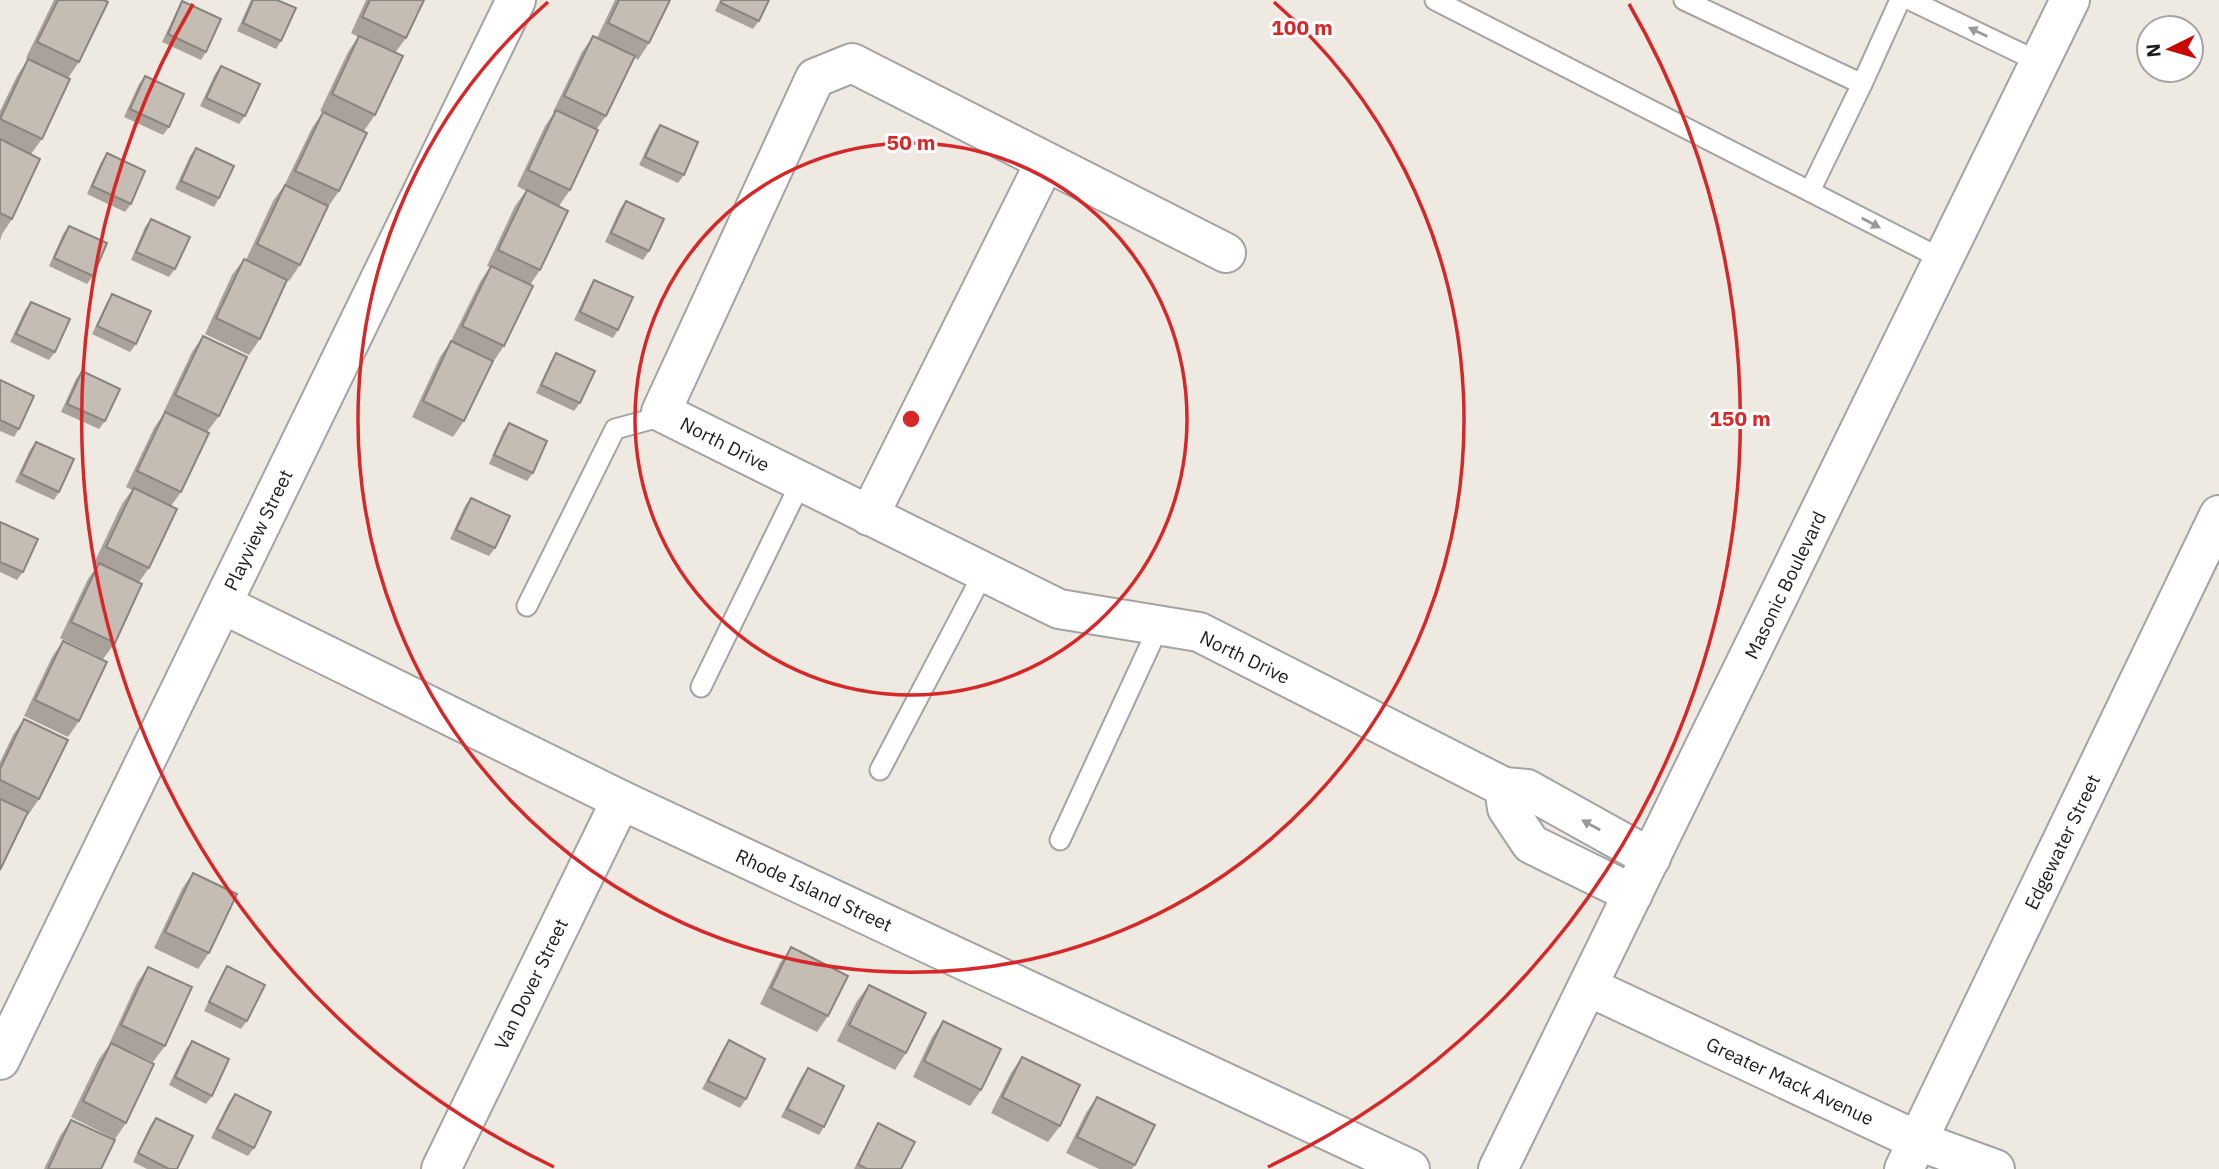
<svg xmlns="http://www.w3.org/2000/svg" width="2219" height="1169" viewBox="0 0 2219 1169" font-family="'IBM Plex Sans',sans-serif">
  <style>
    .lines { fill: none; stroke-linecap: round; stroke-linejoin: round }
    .service-casing { stroke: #a3a3a3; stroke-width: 23 }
    .minor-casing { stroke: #a3a3a3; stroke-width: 42 }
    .tertiary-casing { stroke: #a3a3a3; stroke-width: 42 }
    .service { stroke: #fff; stroke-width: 19 }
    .minor { stroke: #fff; stroke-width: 38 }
    .tertiary { stroke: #fff; stroke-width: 38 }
    .wall { fill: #a9a29b }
    .building { fill: #c5bcb4; stroke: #8a847e; stroke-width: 2 }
    .oneway { fill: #999 }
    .ring { fill: none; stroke: #d62828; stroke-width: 3.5 }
    .labels { text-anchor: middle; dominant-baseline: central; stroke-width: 6; stroke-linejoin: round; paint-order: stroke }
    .street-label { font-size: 19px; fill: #1c1c1c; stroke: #fff }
    .centre { fill: #d62828; stroke: #fff; stroke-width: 3.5 }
    .ring-label { font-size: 21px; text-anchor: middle; font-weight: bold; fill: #d62828; stroke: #fff; stroke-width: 6; stroke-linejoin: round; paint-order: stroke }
  </style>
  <rect width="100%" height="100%" fill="#eeeae1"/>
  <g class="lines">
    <defs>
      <g id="service">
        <path d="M1435 0 1944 260"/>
        <path d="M1684 0 1862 84 1810 191"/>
        <path d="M1910 0 2039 62"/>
        <path d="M1862 84 1900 0"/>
        <path d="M527 606 615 429 667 415"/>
        <path d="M701 687 801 482"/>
        <path d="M880 770 984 572"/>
        <path d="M1060 840 1159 626"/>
      </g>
      <g id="minor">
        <path d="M1226 253 852 63 815 78 661 412 1059 609 1199 632 1504 787"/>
        <path d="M869 516 1045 162"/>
        <path d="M222 604 621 800 1410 1169"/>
        <path d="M1633 894 1531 844 1507 808 1504 787 1527 789 1651 858"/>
        <path d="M1589 987 1918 1141 1995 1169"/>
        <path d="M0 1060 516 0"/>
        <path d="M441 1169 621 800"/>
        <path d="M1904 1169 2219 515"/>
      </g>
      <path id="tertiary" d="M1498 1169 2070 0"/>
    </defs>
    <!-- service casing -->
    <use href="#service" class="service-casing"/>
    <!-- minor casing -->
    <use href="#minor" class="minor-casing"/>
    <!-- tertiary casing -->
    <use href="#tertiary" class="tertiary-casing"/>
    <!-- service -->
    <use href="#service" class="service"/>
    <!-- minor -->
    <use href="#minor" class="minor"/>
    <!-- tertiary -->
    <use href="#tertiary" class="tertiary"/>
  </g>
  <!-- wall -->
  <g class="wall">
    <path d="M54 0H108L79 62 68 78 42 139 31 154 12 219 2 234 0 241V111L17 76 28 59 26 58Z"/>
    <path d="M251 0H277L281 41 276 49 237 31Z"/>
    <path d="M366 0H424L406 38 395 53 375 115 364 131 339 191 328 207 300 265 289 281 287 280 260 339 249 355 205 334 232 275 244 259 246 260 273 201 284 186 312 128 323 112 320 111 348 52 358 37 351 33Z"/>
    <path d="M615 0H670L649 43 638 60 634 57 606 116 596 130 570 190 559 206 540 270 530 285 504 346 493 362 464 421 453 437 412 417 440 357 451 341 480 282 490 267 487 266 515 206 526 191 517 186 545 126 554 113 553 112 582 52 593 36 597 38Z"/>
    <path d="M720 0H769L759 21 753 29 715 11Z"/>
    <path d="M182 1 206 52 201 60 162 42 177 10Z"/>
    <path d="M221 66 245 116 239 124 200 106 215 74Z"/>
    <path d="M145 76 169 127 163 135 124 117 139 84Z"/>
    <path d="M660 125 684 175 678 183 639 165 654 133Z"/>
    <path d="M196 148 219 198 214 207 175 189 190 156Z"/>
    <path d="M107 153 131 204 125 212 87 194 101 162Z"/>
    <path d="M626 201 649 251 643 260 605 242 620 209Z"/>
    <path d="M151 219 175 269 169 277 131 260 145 227Z"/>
    <path d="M69 226 93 276 87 284 49 266 63 234Z"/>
    <path d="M594 280 618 330 613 338 574 320 589 288Z"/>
    <path d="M112 294 136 344 130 352 92 334 107 302Z"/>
    <path d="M31 302 55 352 49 360 10 342 25 310Z"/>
    <path d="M203 336 219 416 207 432 181 492 171 506 149 568 139 582 115 643 103 659 60 638 88 579 98 565 94 563 122 504 132 490 126 487 154 428 165 412 164 411 192 352Z"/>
    <path d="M556 353 580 403 574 411 536 393 551 361Z"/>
    <path d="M82 371 105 421 99 429 61 412 76 379Z"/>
    <path d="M0 380 19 429 14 437 0 431Z"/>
    <path d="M509 423 533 473 527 481 489 464 503 431Z"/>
    <path d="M36 442 59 492 54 500 15 482 30 450Z"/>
    <path d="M471 498 495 548 489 556 450 539 465 506Z"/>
    <path d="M0 522 23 572 17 580 0 572Z"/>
    <path d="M63 641 79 721 68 737 24 716 52 657Z"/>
    <path d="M24 719 39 799 28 815 27 814 0 870V762L13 735Z"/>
    <path d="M193 873 209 953 198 969 154 948 182 889Z"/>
    <path d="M791 947 828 1016 817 1032 760 1004 780 963Z"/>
    <path d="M227 966 247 1021 241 1029 204 1011 222 974Z"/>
    <path d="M148 967 165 1046 153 1062 110 1042 137 983Z"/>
    <path d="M869 985 906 1053 895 1070 837 1041 857 1001Z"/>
    <path d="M943 1021 981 1090 970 1106 913 1077 932 1037Z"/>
    <path d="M729 1040 746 1099 740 1108 702 1089 723 1049Z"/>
    <path d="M192 1041 212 1096 206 1104 169 1085 186 1049Z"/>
    <path d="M111 1043 126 1123 115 1139 71 1117 99 1059Z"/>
    <path d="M1022 1057 1060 1126 1048 1142 991 1113 1011 1073Z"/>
    <path d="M808 1068 824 1127 819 1135 781 1117 802 1076Z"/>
    <path d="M235 1094 254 1148 248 1156 211 1138 229 1102Z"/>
    <path d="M1097 1097 1135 1165 1132 1169H1099L1066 1153 1086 1113Z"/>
    <path d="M156 1118 177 1169H147L133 1162 150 1126Z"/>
    <path d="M71 1120 101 1169H44L60 1136Z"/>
    <path d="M878 1123 901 1169H854L873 1132Z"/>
  </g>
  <!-- building -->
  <g class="building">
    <path d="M58 0H103L108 2 79 62 37 42Z"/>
    <path d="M253 0H277L296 8 281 41 243 23Z"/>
    <path d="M370 0H424L406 38 362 17Z"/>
    <path d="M619 0H670L649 43 608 23Z"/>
    <path d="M722 0H769L759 21 721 3Z"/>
    <path d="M182 1 221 19 206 52 168 34Z"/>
    <path d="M359 36 403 56 375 115 332 94Z"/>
    <path d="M593 36 635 56 606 116 564 96Z"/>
    <path d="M28 59 70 79 42 139 0 119Z"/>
    <path d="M221 66 260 84 245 116 206 98Z"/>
    <path d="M145 76 184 94 169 127 130 109Z"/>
    <path d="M556 110 598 130 570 190 528 170Z"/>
    <path d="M323 112 367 133 339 191 295 171Z"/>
    <path d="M660 125 698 142 684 175 645 157Z"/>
    <path d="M0 139 40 159 12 219 0 213Z"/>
    <path d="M196 148 234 166 219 198 181 181Z"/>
    <path d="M107 153 145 171 131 204 92 186Z"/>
    <path d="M285 185 328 206 300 265 257 244Z"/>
    <path d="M527 190 568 211 540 270 498 250Z"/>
    <path d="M626 201 664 219 649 251 611 233Z"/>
    <path d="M151 219 190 237 175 269 136 252Z"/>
    <path d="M69 226 107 243 93 276 54 258Z"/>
    <path d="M244 259 287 280 260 339 216 318Z"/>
    <path d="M491 266 533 286 504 346 462 326Z"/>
    <path d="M594 280 633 297 618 330 580 312Z"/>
    <path d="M112 294 151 311 136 344 97 326Z"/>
    <path d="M31 302 70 319 55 352 16 334Z"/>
    <path d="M203 336 247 357 219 416 175 395Z"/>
    <path d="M451 341 493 361 464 421 423 401Z"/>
    <path d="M556 353 595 371 580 403 541 385Z"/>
    <path d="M82 371 120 389 105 421 67 404Z"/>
    <path d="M0 380 34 396 19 429 0 420Z"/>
    <path d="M165 412 209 433 181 492 137 471Z"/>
    <path d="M509 423 547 441 533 473 494 455Z"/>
    <path d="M36 442 74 459 59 492 21 474Z"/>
    <path d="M134 488 177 509 149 568 106 547Z"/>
    <path d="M471 498 510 516 495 548 456 530Z"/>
    <path d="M0 522 38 539 23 572 0 562Z"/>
    <path d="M99 563 142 584 115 643 71 622Z"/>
    <path d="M63 641 107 662 79 721 35 700Z"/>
    <path d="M24 719 68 740 39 799 0 780V769Z"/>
    <path d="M0 799 28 812 0 870Z"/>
    <path d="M193 873 237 894 209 953 165 932Z"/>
    <path d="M791 947 848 976 828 1016 771 988Z"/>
    <path d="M227 966 265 985 247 1021 209 1002Z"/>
    <path d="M148 967 192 987 165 1046 121 1025Z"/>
    <path d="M869 985 926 1013 906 1053 849 1025Z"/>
    <path d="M943 1021 1001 1049 981 1090 924 1061Z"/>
    <path d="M729 1040 765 1059 746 1099 708 1081Z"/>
    <path d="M192 1041 229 1059 212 1096 175 1077Z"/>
    <path d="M111 1043 154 1064 126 1123 83 1101Z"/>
    <path d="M1022 1057 1080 1085 1060 1126 1002 1097Z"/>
    <path d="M808 1068 844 1086 824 1127 787 1109Z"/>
    <path d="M235 1094 271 1112 254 1148 217 1129Z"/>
    <path d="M1097 1097 1155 1125 1135 1165 1077 1137Z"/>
    <path d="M156 1118 193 1136 177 1169H169L138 1153Z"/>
    <path d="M71 1120 115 1140 101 1169H48Z"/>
    <path d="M878 1123 915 1142 901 1169H867L858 1164Z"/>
  </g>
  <!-- one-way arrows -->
  <defs><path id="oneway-solid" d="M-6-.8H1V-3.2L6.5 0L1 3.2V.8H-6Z" transform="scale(1.75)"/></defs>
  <g class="oneway">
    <use href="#oneway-solid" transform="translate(1978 32) rotate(-154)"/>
    <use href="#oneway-solid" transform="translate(1871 223) rotate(28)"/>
    <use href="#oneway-solid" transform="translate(1591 825) rotate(-151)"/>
  </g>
  <!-- distance rings -->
  <g class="ring">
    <circle cx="911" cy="419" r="276"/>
    <path d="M1274 2A553 553 0 1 1 548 2"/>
    <path d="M554 1167A829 829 0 0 1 193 4M1629 4A829 829 0 0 1 1268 1167"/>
  </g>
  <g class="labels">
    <!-- street labels -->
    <g class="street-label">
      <text transform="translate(725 444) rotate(27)">North Drive</text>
      <text transform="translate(258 530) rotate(-64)">Playview Street</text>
      <text transform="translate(1785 585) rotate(-64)">Masonic Boulevard</text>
      <text transform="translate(1245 657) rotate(26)">North Drive</text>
      <text transform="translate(2062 842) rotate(-64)">Edgewater Street</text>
      <text transform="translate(814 890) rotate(25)">Rhode Island Street</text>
      <text transform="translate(531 984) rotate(-64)">Van Dover Street</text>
      <text transform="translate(1790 1081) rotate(25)">Greater Mack Avenue</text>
    </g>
  </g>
  <circle cx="911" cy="419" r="10" class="centre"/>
  <g class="ring-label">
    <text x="1302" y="35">100 m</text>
    <text x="911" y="150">50 m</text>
    <text x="1740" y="426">150 m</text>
  </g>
  <!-- north arrow -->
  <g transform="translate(2170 49) rotate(265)"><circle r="33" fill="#ffffff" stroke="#a4a4a4" stroke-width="2"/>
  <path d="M0-5L12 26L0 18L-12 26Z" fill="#c80500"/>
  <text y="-10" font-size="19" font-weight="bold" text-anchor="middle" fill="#1c1c1c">N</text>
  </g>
</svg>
